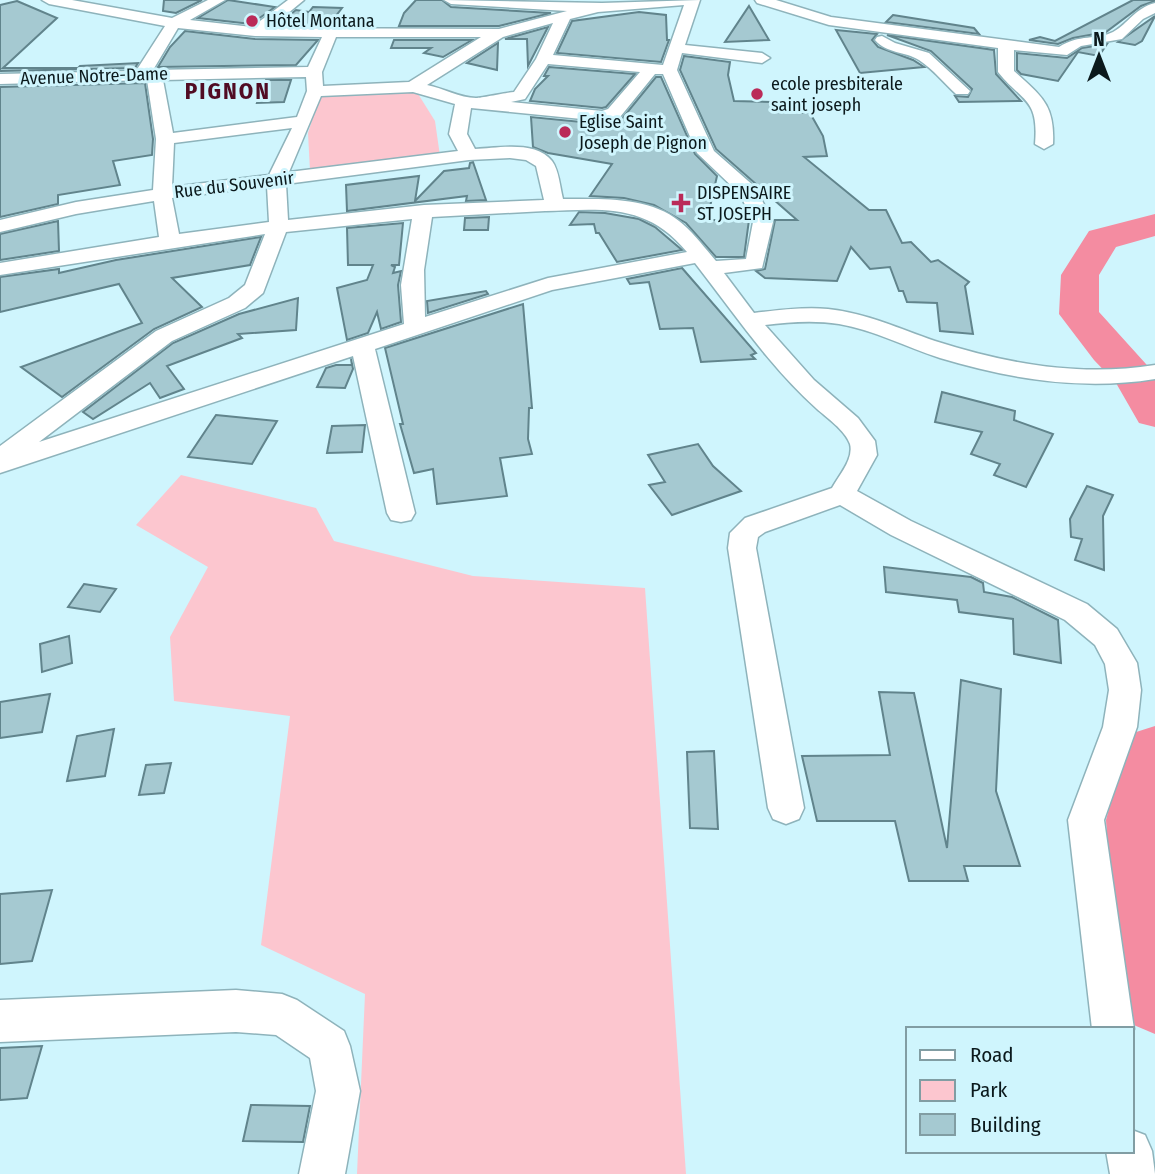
<svg xmlns="http://www.w3.org/2000/svg" width="1155" height="1174" viewBox="0 0 1155 1174" font-family="'Fira Sans Condensed',sans-serif">
  <style>
    .green { fill: #fcc6cf }
    .lines { fill: none; stroke-linecap: round; stroke-linejoin: round }
    .river { fill: #f48ca1; fill-rule: evenodd }
    .building { fill: #a5c9d1; stroke: #61848c; stroke-width: 2 }
    .minor-casing { stroke: #8eb3bb; stroke-width: 3 }
    .minor { fill: #fff; fill-rule: evenodd }
    .poi-dot { fill: #ba2b59; stroke: #cff5fd; stroke-width: 2.5 }
    .labels { text-anchor: middle; dominant-baseline: central; stroke-width: 6; stroke-linejoin: round; paint-order: stroke }
    .far-poi-label { font-size: 18px; fill: #0b191c; stroke: #cff5fd; text-anchor: start }
    .far-street-label { font-size: 18px; fill: #0b191c; stroke: #cff5fd }
    .far-district-label { font-size: 23px; font-weight: bold; letter-spacing: 2px; fill: #510c23; stroke: #cff5fd }
  </style>
  <rect width="100%" height="100%" fill="#cff5fd"/>
  <!-- green -->
  <g class="green">
    <path d="M415 89 435 121 440 156 310 171 308 133 320 95Z"/>
    <path d="M181 475 316 508 334 541 473 576 645 588 686 1174H357L365 994 261 945 290 716 174 701 170 637 208 567 136 525Z"/>
  </g>
  <g class="lines">
    <!-- river -->
    <g class="river">
      <path d="M1155 214V236L1116 247 1099 275V312L1155 374V427L1139 423 1116 383 1094 360 1059 314 1061 275 1089 231Z"/>
      <path d="M1155 726V1034L1129 1023 1118 997 1106 820 1124 752 1133 733Z"/>
    </g>
  </g>
  <!-- building -->
  <g class="building">
    <path d="M164 0H202L176 13 163 11Z"/>
    <path d="M228 0 275 7 251 24 198 18Z"/>
    <path d="M416 0H442L451 7 551 13 499 26H399L404 13Z"/>
    <path d="M1133 0H1155V1L1141 6 1106 32 1073 38 1058 44 1029 40 1040 37 1055 41Z"/>
    <path d="M17 1 57 18 3 68H78L80 66 138 63 135 68 0 71V5Z"/>
    <path d="M749 6 769 40 725 42Z"/>
    <path d="M313 7 342 8 328 26 277 25 296 10 309 12Z"/>
    <path d="M639 12 666 15 667 40H669L661 62 557 53 572 21Z"/>
    <path d="M893 15 974 28 979 34 886 22Z"/>
    <path d="M1155 16 1142 41 1135 45 1118 42Z"/>
    <path d="M548 27 528 66 527 39H505Z"/>
    <path d="M836 30 877 34 872 40 878 47 913 60 924 67 860 73Z"/>
    <path d="M185 31 255 39 318 40 296 65 158 67 170 47Z"/>
    <path d="M887 35 994 50 996 74 1021 101 959 102 955 96 968 97 972 89 931 51Z"/>
    <path d="M394 40H472L443 57 424 53 431 48H391Z"/>
    <path d="M498 43 497 70 467 63Z"/>
    <path d="M1107 44 1099 56 1078 52 1058 81 1021 74 1017 70V53L1067 58 1082 48Z"/>
    <path d="M684 56 730 62 728 75 734 101 771 102 772 110H799L800 113H810L823 136 827 156 804 157 869 210H886L902 243 911 242 931 262 938 260 969 282 965 286 973 334 940 331 937 303 907 302 903 291H899L890 267 870 269 851 247 837 281 765 278 756 271 765 269 775 220H797L716 149 680 70Z"/>
    <path d="M549 67 635 74 606 107 602 108 530 101 535 89 548 76H544Z"/>
    <path d="M656 77H661L695 154 717 176 707 220H749L744 257H716L686 223 654 205 624 198 590 196 612 164 548 153 533 147 531 117 602 124 621 120Z"/>
    <path d="M266 80H291L284 102 257 103Z"/>
    <path d="M145 83 153 139 152 155 113 161 120 185 58 195V204L0 217V87Z"/>
    <path d="M473 162 486 200 466 201 467 196 347 211 346 185 419 176 415 201 444 171 469 168 470 163Z"/>
    <path d="M579 212 605 213 639 219 655 227 682 250 617 262 599 233H596L594 224 570 225Z"/>
    <path d="M489 217 488 230H464L465 218Z"/>
    <path d="M58 221 59 251 0 260V234Z"/>
    <path d="M403 223 399 265H391L395 267 393 273 401 271 398 285 401 322 381 329 377 312 368 333 347 340 337 288 367 280 373 265H348L347 228Z"/>
    <path d="M261 237 250 265 172 278 202 307 154 329 62 397 21 367 142 323 119 284 0 312V277L59 269V273L116 260Z"/>
    <path d="M682 268 756 353 751 355 755 359 701 362 693 328 660 329 649 282 630 284 627 279Z"/>
    <path d="M486 291 488 294 428 313 427 301Z"/>
    <path d="M298 298 296 330 238 334 242 338 167 366 184 389 160 398 150 383 93 419 83 412 173 343 239 314Z"/>
    <path d="M523 304 532 408H529L528 439 532 454 500 458 507 496 437 504 433 469 414 473 400 424H403L385 348Z"/>
    <path d="M351 359 353 369 345 388 317 387 326 368 336 365H352Z"/>
    <path d="M942 392 1015 411 1014 420 1053 434 1026 487 994 475 1000 464 971 454 982 432 935 422Z"/>
    <path d="M216 415 277 421 252 464 188 457Z"/>
    <path d="M365 425 362 452 327 453 332 426Z"/>
    <path d="M698 444 713 466 741 491 672 515 649 485 665 482 648 455Z"/>
    <path d="M1087 486 1113 495 1103 516 1104 570 1075 560 1082 539 1071 537 1070 519Z"/>
    <path d="M884 567 971 577 983 583 984 592 1012 597 1058 620 1061 663 1014 654 1013 619 959 612 957 600 886 592Z"/>
    <path d="M84 584 116 589 100 612 68 607Z"/>
    <path d="M69 636 72 663 42 672 40 644Z"/>
    <path d="M961 680 1001 689 996 791 1020 866H964L968 881H909L895 821H817L802 756 890 755 879 692 914 693 947 848Z"/>
    <path d="M50 694 42 732 0 738V702Z"/>
    <path d="M114 729 105 776 67 781 77 736Z"/>
    <path d="M714 751 718 829 690 828 687 752Z"/>
    <path d="M171 763 164 793 139 795 146 765Z"/>
    <path d="M52 890 32 961 0 964V894Z"/>
    <path d="M42 1046 27 1098 0 1100V1048Z"/>
    <path d="M251 1105 310 1106 303 1142 243 1141Z"/>
  </g>
  <g class="lines">
    <defs>
      <g id="minor">
        <path d="M42 0H72L172 18 208 0H225L190 20 252 27 288 0H304L270 28 499 29 567 11 451 4 444 0 602 3 700 0 685 45 762 53 770 58 762 63 682 53 677 70 714 151 755 187 773 222 762 268 724 273 754 313C779 310 804 307 828 309 866 313 900 329 935 341 1007 364 1080 377 1155 365V379C1082 391 1010 379 940 358 906 347 874 330 839 324 814 320 789 322 765 325L814 380 858 418 875 441 877 455 857 491 911 521 1087 604 1117 629 1137 663 1141 690 1137 727 1104 820 1134 1029 1132 1033V1029H1092L1068 820 1103 727 1109 690 1105 664 1095 645 1065 620 891 535 840 505 765 532 758 537 756 548 804 808 799 819 786 824 773 819 768 808 728 548 730 533 745 518 832 488C839 475 854 459 850 444 845 430 827 418 817 409 769 366 734 313 695 263L552 290 375 349 415 513 411 520 401 522 391 520 387 513 353 356 0 473V446L156 331 229 298 245 285 265 234 0 275V263L159 237 154 201 76 214 0 232V220L76 202 153 190 156 139 147 80 0 84V74L136 71 165 26 49 4ZM684 5 663 65 553 55 570 19 598 12ZM553 23 536 59 514 92C504 93 482 98 476 98 460 98 443 88 427 85L503 37ZM178 28 255 36 322 37 308 67 153 70ZM336 37H481L409 82 323 86 322 72ZM548 64 640 72 608 109 602 111 511 102 525 99ZM655 74H663L697 153 740 194 753 222 746 259 716 261C704 247 693 232 679 221 649 196 600 199 563 199 560 188 559 170 552 161 536 140 497 148 475 149L467 134 471 108 602 121 620 117ZM306 77 307 91 297 117 173 133 163 80ZM413 92 455 104 449 134 458 151 289 172 321 96ZM292 128 269 175 172 187 174 143ZM510 158 526 160 536 166 544 200 424 205 288 220 286 184 469 160ZM267 186 269 222 179 234 172 198ZM545 211C603 209 647 203 687 252L548 278 425 317 424 270 432 217ZM412 219 401 285 404 324 39 442 172 341 245 308 263 293 286 232Z"/>
        <path d="M755 0H776L831 17 1059 47C1079 34 1097 40 1113 32 1129 23 1135 8 1155 3V13L1143 19 1122 39 1081 46 1067 55 1014 50V71C1041 96 1055 104 1053 144L1044 149 1035 144C1039 98 1022 102 998 72V48L829 25 757 3Z"/>
        <path d="M882 36 895 43 929 53 970 91 968 94H956C945 84 933 69 919 60 905 51 887 54 875 40L877 37Z"/>
        <path d="M236 990 282 994 297 1000 344 1031 350 1046 360 1091 345 1174H299L316 1091 310 1058 276 1035 236 1032 0 1042V1000Z"/>
        <path d="M1132 1130 1145 1135 1152 1151 1155 1174H1110L1106 1151H1132Z"/>
      </g>
    </defs>
    <!-- minor casing -->
    <use href="#minor" class="minor-casing"/>
    <!-- minor -->
    <use href="#minor" class="minor"/>
  </g>
  <!-- markers -->
  <g class="poi-dot">
    <circle cx="252" cy="21" r="7"/>
    <circle cx="757" cy="94" r="7"/>
    <circle cx="565" cy="132" r="7"/>
    <path d="M677.5 192.5h7v7h7v7h-7v7h-7v-7h-7v-7h7z"/>
  </g>
  <g class="labels">
    <!-- far-poi labels -->
    <g class="far-poi-label">
      <text x="266" y="21">Hôtel Montana</text>
      <text x="771" y="84">ecole presbiterale<tspan x="771" dy="21">saint joseph</tspan></text>
      <text x="579" y="122">Eglise Saint<tspan x="579" dy="21">Joseph de Pignon</tspan></text>
      <text x="697" y="193">DISPENSAIRE<tspan x="697" dy="21">ST JOSEPH</tspan></text>
    </g>
    <!-- far-street labels -->
    <g class="far-street-label">
      <text transform="translate(94 76) rotate(-2)">Avenue Notre-Dame</text>
      <text transform="translate(234 185) rotate(-7)">Rue du Souvenir</text>
    </g>
    <!-- far-district labels -->
    <g class="far-district-label">
      <text x="228" y="91">PIGNON</text>
    </g>
  </g>
  <!-- legend -->
  <rect x="906" y="1027" width="228" height="126" fill="#cff5fd" stroke="#819da3" stroke-width="2"/>
  <rect x="920" y="1050" width="35" height="10" fill="#ffffff" stroke="#819da3" stroke-width="2"/>
  <text x="970" y="1062" font-size="21" fill="#0b191c">Road</text>
  <rect x="920" y="1080" width="35" height="21" fill="#fcc6cf" stroke="#819da3" stroke-width="2"/>
  <text x="970" y="1097" font-size="21" fill="#0b191c">Park</text>
  <rect x="920" y="1114" width="35" height="21" fill="#a5c9d1" stroke="#819da3" stroke-width="2"/>
  <text x="970" y="1132" font-size="21" fill="#0b191c">Building</text>
  <!-- north arrow -->
  <g transform="translate(1099 56)" stroke="#cff5fd" stroke-width="5" paint-order="stroke">
  <path d="M0-5L12 26L0 18L-12 26Z" fill="#0b191c"/>
  <text y="-10" font-size="19" font-weight="bold" text-anchor="middle" fill="#0b191c">N</text>
  </g>
</svg>
